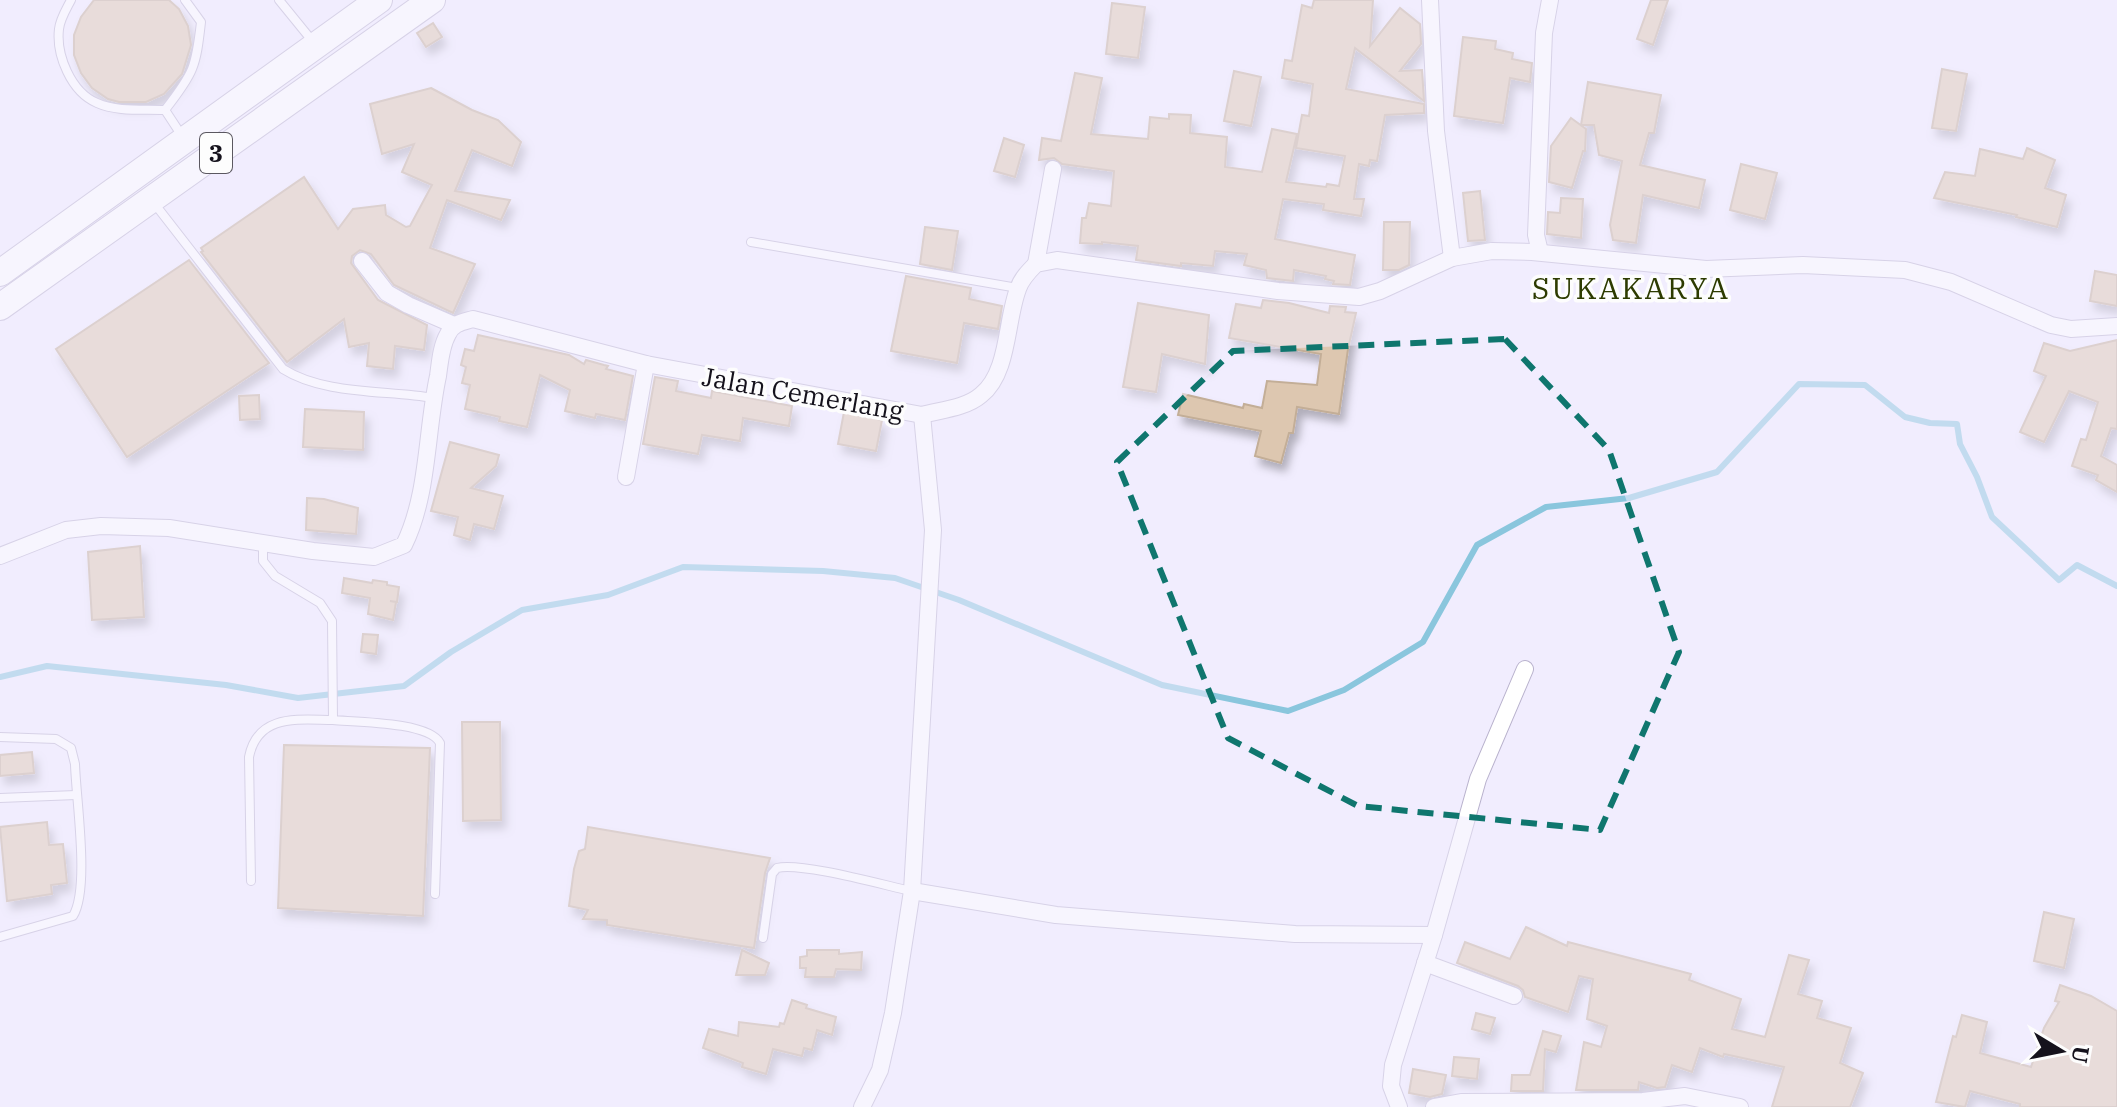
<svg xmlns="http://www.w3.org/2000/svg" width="2117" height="1107" viewBox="0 0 2117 1107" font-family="'IBM Plex Serif',serif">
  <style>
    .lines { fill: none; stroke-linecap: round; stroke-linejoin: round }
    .stream { stroke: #8ac6dd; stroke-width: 6 }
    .building { fill: #ddc7b0; stroke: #c3ae97; stroke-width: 2; filter: url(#shadow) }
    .service-casing { stroke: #b9b2cd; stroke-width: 10 }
    .minor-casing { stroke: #b9b2cd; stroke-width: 18 }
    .primary-casing { stroke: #b9b2cd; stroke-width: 28 }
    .service { stroke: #fff; stroke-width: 8 }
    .minor { stroke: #fff; stroke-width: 16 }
    .primary { stroke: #fff; stroke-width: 26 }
    .marked { fill: none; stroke: #0f766e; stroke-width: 6; stroke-dasharray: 16 10; stroke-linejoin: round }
    .labels { text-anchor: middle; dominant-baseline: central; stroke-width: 7; stroke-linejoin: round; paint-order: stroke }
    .shield { fill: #fdfdfd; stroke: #5b5860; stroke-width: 2 }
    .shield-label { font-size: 24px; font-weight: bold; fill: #15121c }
    .street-label { font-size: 26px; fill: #15121c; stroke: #fdfdfd }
    .quarter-label { font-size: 30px; letter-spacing: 2px; fill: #2d3b01; stroke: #fdfdfd }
  </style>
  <defs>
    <filter id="shadow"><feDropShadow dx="4.5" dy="8" stdDeviation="4" flood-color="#0004"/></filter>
  </defs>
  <rect width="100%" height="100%" fill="#f1edfe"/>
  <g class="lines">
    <!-- stream -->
    <path class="stream" d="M0 677 47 666 226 685 298 698 404 686 451 652 522 610 608 595 683 567 823 571 895 578 959 600 1162 685 1288 711 1344 690 1423 642 1477 545 1546 507 1629 498 1717 472 1799 384 1865 385 1905 417 1930 423 1957 424 1960 444 1977 477 1992 517 2059 580 2077 565 2117 586"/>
  </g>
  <!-- building -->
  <g class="building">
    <path d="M94 0H169L179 9 188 26 191 45 182 74 164 94 146 102H119L108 99 92 88 81 73 74 55V35L81 17Z"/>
    <path d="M1314 0H1373L1370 46 1400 8 1420 24 1421 44 1400 71 1422 70 1424 101 1355 48 1346 89 1424 104V113L1385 115 1377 161 1370 160 1369 166 1359 164 1354 199H1364L1361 216 1323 210 1324 204 1283 199 1275 239 1355 255 1350 285 1333 284 1334 281 1325 279 1326 276 1294 270 1293 281 1267 278 1266 270 1244 265 1247 254 1215 251 1213 266 1181 263V266L1136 260 1138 246 1102 242V244L1080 243 1082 218H1086L1089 203 1111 206 1114 171 1062 164 1054 158 1039 160 1042 138 1061 141 1075 73 1102 78 1091 134 1148 139 1150 117 1169 119V114L1191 115 1190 133 1227 137 1225 167 1262 172 1272 129 1297 134 1286 182 1326 187 1327 184 1339 186 1345 156 1296 148 1302 115 1309 116 1313 84 1282 78 1285 60 1292 61 1302 5 1312 8Z"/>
    <path d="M1651 0H1668L1653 45 1637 39Z"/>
    <path d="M1112 3 1145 7 1138 58 1106 54Z"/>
    <path d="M433 23 442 37 426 47 417 33Z"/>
    <path d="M1463 37 1496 41 1495 49 1513 53 1512 59 1532 63 1530 82 1510 78 1503 123 1454 116Z"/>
    <path d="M1942 69 1967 74 1956 131 1932 128Z"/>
    <path d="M1234 71 1261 77 1251 126 1224 121Z"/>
    <path d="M1588 82 1661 95 1654 133H1649L1640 165 1705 180 1699 208 1643 195 1636 243 1613 240 1610 225 1622 161 1599 155 1594 125H1581Z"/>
    <path d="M431 88 472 110 498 120 521 142 512 166 472 150 455 191 510 200 501 220 447 200 430 248 475 264 453 313 394 285 371 254 360 250 352 256 351 263 378 300 427 325 424 350 395 346 393 369 367 366 369 343 349 347 344 319 287 362 201 252 203 251 201 248 304 177 338 229 353 209 385 205 386 215 406 227 410 226 432 185 402 172 414 144 382 154 370 104Z"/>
    <path d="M1571 118 1586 129 1585 151H1583L1572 188 1549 182 1551 146Z"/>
    <path d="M1004 138 1024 145 1015 177 994 171Z"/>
    <path d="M2027 148 2055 160 2045 188 2066 195 2057 227 2016 217 2017 215 1934 198 1945 172 1975 176 1980 149 2023 159Z"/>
    <path d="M1741 164 1777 173 1765 219 1730 210Z"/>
    <path d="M1480 191 1485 240 1468 241 1463 193Z"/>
    <path d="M1561 198 1583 199 1581 238 1547 234 1548 212 1560 213Z"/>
    <path d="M1384 222H1410L1409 265 1399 270H1383Z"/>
    <path d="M925 227 958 231 952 270 920 264Z"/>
    <path d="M189 260 269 363 127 457 56 349Z"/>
    <path d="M2095 271 2117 275V306L2090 301Z"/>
    <path d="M906 276 971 288 969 299 1002 306 998 329 964 323 957 363 891 351Z"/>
    <path d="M1263 300 1289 303 1329 313 1330 306 1346 307 1345 312 1356 313 1348 349 1339 414 1297 407 1293 433H1289L1281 463 1255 456 1261 431 1178 415 1183 394 1243 408 1244 404 1262 408 1267 381 1317 385 1321 354 1229 338 1236 304 1261 308Z"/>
    <path d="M1138 303 1209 315 1205 364 1162 354 1156 392 1123 387Z"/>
    <path d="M478 335 569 355 584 364 586 360 604 365 608 366 606 369 633 376 625 420 596 414 595 418 565 411 570 390 540 375 527 427 499 421 500 417 465 409 470 385 462 383 466 367 461 365 465 349 474 351Z"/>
    <path d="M2117 340V429L2111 428 2101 456 2117 465V492L2096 480 2098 475 2072 466 2081 439 2086 440 2098 402 2069 391 2044 442 2020 432 2046 376 2034 371 2044 343 2070 351Z"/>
    <path d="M655 377 678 381 676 391 711 398 712 391 792 406 789 426 743 418 740 441 702 435 698 454 643 444Z"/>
    <path d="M259 395 260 419 240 420 239 396Z"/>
    <path d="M305 409 364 412 363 450 303 447Z"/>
    <path d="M844 412 882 420 876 451 838 444Z"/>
    <path d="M450 442 499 455 496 466 471 488 503 496 494 529 474 524 470 540 454 535 458 517 431 511Z"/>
    <path d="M307 498 324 499 358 508 356 534 306 530Z"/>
    <path d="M140 546 144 617 92 620 88 552Z"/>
    <path d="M344 578 372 583 373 580 387 582V585L399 587 397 602 390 601 396 602 393 620 368 614 370 598 342 593Z"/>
    <path d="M363 634 378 635 376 654 361 652Z"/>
    <path d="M462 722H500L501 820 463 821Z"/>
    <path d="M284 745 430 748 423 916 278 908Z"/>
    <path d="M32 752 34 773 0 776V755Z"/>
    <path d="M47 822 49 845 63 844 67 883 51 885 52 894 7 901 0 827Z"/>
    <path d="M588 827 770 858 765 873 754 948 607 925V920L583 919 588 910 569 906 574 869 579 851 585 849Z"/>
    <path d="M2044 912 2074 919 2064 968 2034 961Z"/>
    <path d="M1526 927 1567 946 1568 942 1691 974 1689 980 1741 999 1732 1029 1765 1037 1789 955 1809 960 1798 994 1822 1001 1817 1018 1851 1028 1840 1063 1863 1073 1850 1107H1772L1784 1067 1724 1054 1723 1057 1700 1048 1692 1072 1672 1065 1665 1087 1657 1088 1639 1082 1638 1090H1576L1584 1042 1601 1047 1607 1026 1587 1019 1593 979 1579 976 1568 1012 1525 997 1523 990 1518 986 1457 963 1465 942 1510 959Z"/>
    <path d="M742 950 769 963 765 975H736Z"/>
    <path d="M807 950H839V954L862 952 861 970 836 969 834 977H805L806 968H800V957L807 956Z"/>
    <path d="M2060 985 2091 996 2117 1011V1107H2020V1104L1970 1091 1965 1107 1936 1102 1953 1036 1956 1037 1962 1015 1987 1022 1980 1053 2031 1067 2044 1028 2059 1002 2055 1001Z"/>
    <path d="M792 1000 807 1005 806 1008 836 1017 832 1035 817 1030 812 1050 804 1048 802 1056 773 1049 766 1074 742 1067 743 1063 703 1048 709 1029 738 1036 739 1022 779 1027 780 1023 784 1024Z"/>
    <path d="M1476 1013 1495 1018 1490 1034 1472 1029Z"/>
    <path d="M1543 1031 1561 1036 1556 1052 1545 1049 1543 1091H1511L1512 1075H1530Z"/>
    <path d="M1454 1057 1479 1059 1477 1079 1452 1076Z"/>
    <path d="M1413 1069 1446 1075 1442 1094 1430 1097 1409 1093Z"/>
  </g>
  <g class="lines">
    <defs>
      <g id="service">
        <path d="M71 0C67 8 60 19 59 29 56 55 71 92 97 103 117 112 143 109 165 110 194 73 196 67 201 22L185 0"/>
        <path d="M279 0 314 43"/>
        <path d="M165 110 182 136"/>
        <path d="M154 203 283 369C324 395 386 390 433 398"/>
        <path d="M751 242 1018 288"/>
        <path d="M263 543V561L275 576 320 603 332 621 333 720C357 722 429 722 440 743L435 894"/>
        <path d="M0 737 56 739 71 748 75 764C76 800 90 888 73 916L0 937"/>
        <path d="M0 798 76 795"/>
        <path d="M251 881 249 757C258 713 299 720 333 720"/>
        <path d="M763 938 772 874 777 868C801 862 883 885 911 891"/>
      </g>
      <g id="minor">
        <path d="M1430 0 1436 131 1452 258"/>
        <path d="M1540 252 1536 235 1544 33 1550 0"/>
        <path d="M362 261 387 293 408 305 454 325"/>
        <path d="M1036 264 1053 169"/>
        <path d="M626 477 646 364"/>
        <path d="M0 556 66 530 101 526 169 528 313 551 374 557 404 545C429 494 426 431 438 376 440 362 441 346 448 334 453 323 463 322 473 319L646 364 922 415C941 410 966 408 981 395 1009 373 1006 320 1018 289 1021 279 1029 271 1036 264L1057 260 1278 291 1359 297 1380 291 1452 258 1492 251 1532 252 1706 269 1803 265 1905 270 1951 282 2051 325 2071 329 2117 326"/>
        <path d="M912 891 1056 915 1295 934 1434 935"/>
        <path d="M1425 963 1514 996"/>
        <path d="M862 1107 880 1070 893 1013 912 891 933 530 922 415"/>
        <path d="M1399 1107 1391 1086 1393 1065 1434 935 1478 779 1525 669"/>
        <path d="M1434 1107 1461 1102 1643 1101 1685 1096 1740 1107"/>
      </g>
      <g id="primary">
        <path d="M0 273 379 0"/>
        <path d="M0 307 432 0"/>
      </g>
    </defs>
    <!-- service casing -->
    <use href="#service" class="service-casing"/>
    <!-- minor casing -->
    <use href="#minor" class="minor-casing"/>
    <!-- primary casing -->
    <use href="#primary" class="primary-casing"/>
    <!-- service -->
    <use href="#service" class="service"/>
    <!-- minor -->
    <use href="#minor" class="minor"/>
    <!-- primary -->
    <use href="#primary" class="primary"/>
  </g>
  <!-- marked area -->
  <path d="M0 0H2117V1107H0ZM1505 339 1609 450 1679 652 1600 830 1358 806 1228 738 1117 462 1233 351Z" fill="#f1edfe" fill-opacity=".55" fill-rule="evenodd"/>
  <path class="marked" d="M1505 339 1609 450 1679 652 1600 830 1358 806 1228 738 1117 462 1233 351Z"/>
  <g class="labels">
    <!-- shield labels -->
    <rect class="shield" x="200" y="133" width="32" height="40" rx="6"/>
    <g class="shield-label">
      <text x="216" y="153">3</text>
    </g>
    <!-- street labels -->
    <g class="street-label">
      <text transform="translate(803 393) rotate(10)">Jalan Cemerlang</text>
    </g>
    <!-- quarter labels -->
    <g class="quarter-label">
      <text x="1631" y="287">SUKAKARYA</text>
    </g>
  </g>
  <!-- north arrow -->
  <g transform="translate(2061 1051) rotate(100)" stroke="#fdfdfd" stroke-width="6" paint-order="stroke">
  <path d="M0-6L14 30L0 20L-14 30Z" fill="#15121c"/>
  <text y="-12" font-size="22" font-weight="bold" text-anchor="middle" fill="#15121c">U</text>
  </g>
</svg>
